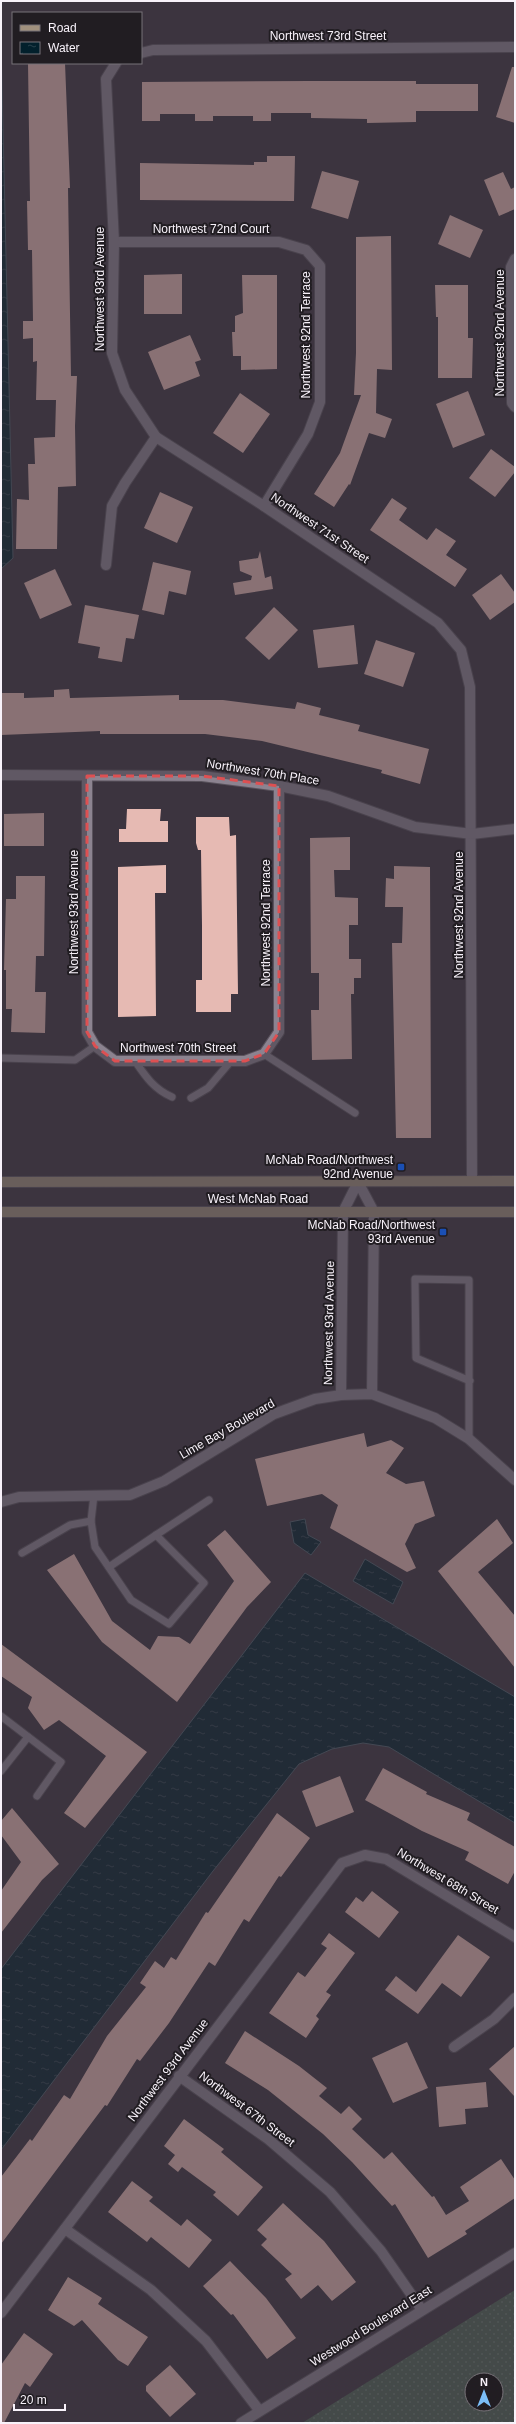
<svg xmlns="http://www.w3.org/2000/svg" width="516" height="2424" viewBox="0 0 516 2424" font-family="Arial,sans-serif">
  <style>
    .grass { fill: url(#grass-dots); fill-rule: evenodd }
    .water { fill: url(#water-ripples); stroke: #4c5f6a }
    .building { fill: #e6bab3 }
    .lines { fill: none; stroke-linecap: round; stroke-linejoin: round }
    .lane-casing { stroke: #5a535d; stroke-width: 9 }
    .street-casing { stroke: #5a535d; stroke-width: 12 }
    .secondary-casing { stroke: #5a535d; stroke-width: 12 }
    .lane { stroke: #8c8390; stroke-width: 7 }
    .street { stroke: #8c8390; stroke-width: 10 }
    .secondary { stroke: #a0907d; stroke-width: 10 }
    .marked { fill: none; stroke: #dd5052; stroke-width: 3; stroke-dasharray: 8 5; stroke-linejoin: round }
    .transit-dot { fill: #1a4fb4; stroke: #211d22; stroke-width: 1.5 }
    .labels { text-anchor: middle; dominant-baseline: central; stroke-width: 4; stroke-linejoin: round; paint-order: stroke }
    .street-label { font-size: 12px; fill: #f8f2fa; stroke: #211d22 }
    .poi-label { font-size: 12px; fill: #f8f2fa; stroke: #211d22; text-anchor: end }
  </style>
  <defs>
    <pattern id="grass-dots" width="8" height="8" patternUnits="userSpaceOnUse"><rect width="8" height="8" fill="#4e6554"/><path d="M2 2h.1M6 6h.1" fill="none" stroke="#687c6e" stroke-width="1.8" stroke-linecap="round"/></pattern>
    <pattern id="water-ripples" width="26" height="14" patternUnits="userSpaceOnUse"><rect width="26" height="14" fill="#02202c"/><path d="M2 4q2-2 4 0t4 0M15 11q2-2 4 0t4 0" fill="none" stroke="#28414c"/></pattern>
  </defs>
  <rect width="100%" height="100%" fill="#3c343f"/>
  <!-- grass -->
  <path class="grass" d="M515 2290V2423H302ZM472 2380H496V2404H472Z"/>
  <!-- water -->
  <g class="water">
    <path d="M1 42 13 558 1 569Z"/>
    <path d="M305 1519 308 1535 321 1542 311 1555 294 1543 290 1522Z"/>
    <path d="M365 1559 403 1582 393 1604 353 1581Z"/>
    <path d="M305 1573 515 1697V1823L389 1747 363 1743 332 1749 299 1764 213 1871 1 2150V1969Z"/>
  </g>
  <!-- building -->
  <g class="building">
    <path d="M28 63H65L70 188H68L71 376H77L75 426 76 486 58 487 57 549H16L17 499 29 500 28 464H35L34 438 55 437 56 400H36L37 361 33 362V338L23 339V321H33L32 250H28L27 201H30Z"/>
    <path d="M512 67H515V123L496 117Z"/>
    <path d="M311 81H416V84H478V111H416V122L367 123V119L311 118V113H271V121H253V116H213V121H195V114H160V121H142V82Z"/>
    <path d="M267 156H295L294 201 140 200V163L254 165V162H267Z"/>
    <path d="M322 171 359 181 348 219 311 208Z"/>
    <path d="M503 172 511 189 515 187V209L499 216 484 180Z"/>
    <path d="M450 215 483 230 470 258 438 244Z"/>
    <path d="M391 236 392 370 377 369 376 413 392 419 385 438 369 433 350 485 349 484 334 507 314 494 340 453 361 395H354L356 353V237Z"/>
    <path d="M182 274V314H144V275Z"/>
    <path d="M242 275H277V369L241 370V356H233L232 332H235V316L243 313Z"/>
    <path d="M435 285H468V338H473L472 378H438V317H436Z"/>
    <path d="M190 335 201 360 195 362 200 376 164 390 148 352Z"/>
    <path d="M468 391 485 435 453 448 436 404Z"/>
    <path d="M240 393 270 414 243 453 213 433Z"/>
    <path d="M491 449 515 467V472L495 497 469 478Z"/>
    <path d="M160 492 193 507 177 543 144 528Z"/>
    <path d="M392 498 407 508 399 520 427 540 436 528 456 541 446 555 467 569 455 587 370 530Z"/>
    <path d="M260 551 265 578 271 576 273 589 235 595 233 583 251 580 252 576 240 571 239 561 258 558Z"/>
    <path d="M153 562 191 571 186 595 169 591 164 615 142 610Z"/>
    <path d="M55 569 72 605 40 619 24 583Z"/>
    <path d="M501 574 515 593V602L490 620 472 595Z"/>
    <path d="M85 605 139 615 134 639 126 638 122 662 98 658 100 647 78 643Z"/>
    <path d="M274 607 298 630 269 660 245 638Z"/>
    <path d="M354 625 358 664 318 668 313 630Z"/>
    <path d="M376 640 415 653 403 687 364 674Z"/>
    <path d="M69 689 70 698 179 695V700H223L295 709 297 702 321 708 319 715 360 725 358 731 429 749 420 784 381 773 382 770 262 741 205 734H100V731L1 735V693H24V698L54 697V690Z"/>
    <path d="M127 809H161L160 821H168V842H119V829H126Z"/>
    <path d="M44 813V846H4V814Z"/>
    <path d="M196 817H229L230 836 236 835 238 994H231V1012H196V980H202V926L201 850H198L196 843Z"/>
    <path d="M350 837V870H334L335 897 358 898V925H349V959H361V978H354V994H351L352 1059 312 1060 311 1010H319V973H311L310 838Z"/>
    <path d="M166 865V893H155L156 1016 118 1017V867Z"/>
    <path d="M394 866 430 867 431 1138H396L392 943H402L403 907H385L386 878 394 879Z"/>
    <path d="M16 876H45L44 956H36L35 992H46L45 1033 11 1032 12 1009H6V970H4L6 899H16Z"/>
    <path d="M364 1433 367 1447 391 1440 404 1448 386 1473 406 1484 424 1481 435 1516 415 1524 405 1544 416 1568 407 1572 330 1528 338 1505 322 1494 267 1506 255 1459Z"/>
    <path d="M497 1519 513 1543 478 1572 515 1616V1668L438 1571Z"/>
    <path d="M225 1530 271 1582 247 1607 177 1702 102 1642 47 1570 74 1554 112 1621 150 1650 158 1636 179 1637 190 1644 234 1581 207 1545Z"/>
    <path d="M1 1644 147 1752 85 1828 64 1813 106 1756 59 1720 44 1730 28 1708 32 1697 1 1676Z"/>
    <path d="M383 1768 427 1792 426 1794 470 1813 467 1820 515 1847V1871L508 1884 465 1860 469 1852 422 1831 365 1800Z"/>
    <path d="M340 1776 354 1812 316 1827 302 1791Z"/>
    <path d="M12 1808 59 1864 42 1880 1 1933V1891L21 1862 1 1835V1821Z"/>
    <path d="M277 1813 310 1838 281 1877 279 1876 249 1922 244 1919 215 1966 209 1962 169 2023 140 2061 137 2059 107 2106 105 2105 1 2244V2177L30 2139 32 2141 64 2095 70 2099 107 2036 146 1987 140 1983 155 1961 164 1968 171 1957 176 1960 206 1912 208 1913Z"/>
    <path d="M372 1891 399 1912 379 1938 345 1912 356 1897 363 1902Z"/>
    <path d="M329 1933 355 1953 326 1992 331 1995 316 2016 319 2019 306 2038 269 2013 298 1972 305 1977 327 1948 321 1944Z"/>
    <path d="M458 1935 490 1957 461 1997 442 1983 418 2014 385 1990 396 1976 416 1992Z"/>
    <path d="M245 2031 299 2066 327 2088 319 2096 341 2114 349 2106 362 2119 352 2129 384 2159 392 2152 432 2197 434 2196 446 2215 469 2201 460 2187 501 2159 515 2180V2198L465 2231 467 2234 428 2258 395 2204 392 2206 352 2162 323 2134 268 2090 225 2063Z"/>
    <path d="M407 2042 428 2088 393 2103 372 2058Z"/>
    <path d="M515 2046V2097L489 2069Z"/>
    <path d="M486 2082 488 2107 465 2109 466 2124 439 2127 436 2087Z"/>
    <path d="M184 2119 224 2149 221 2152 263 2187 238 2216 213 2195 216 2192 182 2167 178 2172 168 2164 175 2155 164 2146Z"/>
    <path d="M132 2181 153 2197 149 2201 181 2226 187 2219 212 2240 189 2268 151 2237 147 2242 108 2212Z"/>
    <path d="M283 2203 324 2241 356 2282 332 2301 318 2285 301 2299 285 2279 292 2274 261 2245 267 2239 257 2230Z"/>
    <path d="M230 2261 266 2298 296 2338 267 2359 233 2314 231 2315 203 2286Z"/>
    <path d="M68 2277 102 2298 98 2304 148 2337 128 2366 118 2360 82 2320 74 2326 48 2310Z"/>
    <path d="M24 2333 53 2354 30 2387 25 2383 4 2423H1V2365Z"/>
    <path d="M170 2365 196 2394 170 2417 146 2391V2386Z"/>
  </g>
  <g class="lines">
    <defs>
      <g id="lane">
        <path d="M264 1054 355 1113"/>
        <path d="M1 1058 75 1060 95 1046"/>
        <path d="M135 1061C146 1077 154 1089 172 1097"/>
        <path d="M191 1098 208 1088 231 1061"/>
        <path d="M469 1439V1280L415 1279 416 1358 470 1381"/>
        <path d="M91 1521 95 1547 131 1600 169 1624 204 1583 156 1535 209 1500"/>
        <path d="M22 1553 70 1525 91 1521 94 1495"/>
        <path d="M109 1567 156 1535"/>
        <path d="M1 1716 61 1762 37 1796"/>
        <path d="M1 1771 28 1737"/>
      </g>
      <g id="street">
        <path d="M141 53 153 50 515 47"/>
        <path d="M114 242H279L306 250 320 266V402L308 434 264 506"/>
        <path d="M515 259 511 267 512 403 515 407"/>
        <path d="M156 437 264 506 438 623 461 650 470 687 472 1181"/>
        <path d="M106 565 112 506 125 483 156 437 125 390 112 353 114 242 106 79 116 63"/>
        <path d="M1 775 202 776 279 786 328 796 415 827 472 834 515 829"/>
        <path d="M87 776V1032L95 1046 115 1061H245L264 1054 279 1032V786"/>
        <path d="M358 1182 374 1212 372 1394"/>
        <path d="M341 1395 343 1212 358 1182"/>
        <path d="M1 1502 19 1497 130 1495 164 1481 274 1414 315 1399 341 1395 372 1394 435 1418 469 1439 515 1480"/>
        <path d="M454 2047 494 2019 515 1998"/>
        <path d="M179 2076 268 2139 330 2192 381 2251 422 2310"/>
        <path d="M65 2229 151 2290 206 2341 259 2410"/>
        <path d="M1 2313 342 1863 365 1855 386 1859 515 1937"/>
        <path d="M241 2423 515 2253"/>
      </g>
      <g id="secondary">
        <path d="M1 1182 515 1181"/>
        <path d="M1 1212H515"/>
      </g>
    </defs>
    <!-- lane casing -->
    <use href="#lane" class="lane-casing"/>
    <!-- street casing -->
    <use href="#street" class="street-casing"/>
    <!-- secondary casing -->
    <use href="#secondary" class="secondary-casing"/>
    <!-- lane -->
    <use href="#lane" class="lane"/>
    <!-- street -->
    <use href="#street" class="street"/>
    <!-- secondary -->
    <use href="#secondary" class="secondary"/>
  </g>
  <!-- marked area -->
  <path d="M0 0H516V2424H0ZM87 776H202L279 786V1032L264 1054 245 1061H115L95 1046 87 1032Z" fill="#3c343f" fill-opacity=".55" fill-rule="evenodd"/>
  <path class="marked" d="M87 776H202L279 786V1032L264 1054 245 1061H115L95 1046 87 1032Z"/>
  <!-- markers -->
  <g class="transit-dot">
    <rect x="397" y="1163" width="8" height="8" rx="2"/>
    <rect x="439" y="1228" width="8" height="8" rx="2"/>
  </g>
  <g class="labels">
    <!-- street labels -->
    <g class="street-label">
      <text x="328" y="36">Northwest 73rd Street</text>
      <text x="211" y="229">Northwest 72nd Court</text>
      <text transform="translate(100 289) rotate(-90)">Northwest 93rd Avenue</text>
      <text transform="translate(500 333) rotate(-90)">Northwest 92nd Avenue</text>
      <text transform="translate(306 335) rotate(-90)">Northwest 92nd Terrace</text>
      <text transform="translate(320 528) rotate(34)">Northwest 71st Street</text>
      <text transform="translate(263 772) rotate(9)">Northwest 70th Place</text>
      <text transform="translate(74 912) rotate(-90)">Northwest 93rd Avenue</text>
      <text transform="translate(459 915) rotate(-90)">Northwest 92nd Avenue</text>
      <text transform="translate(266 923) rotate(-90)">Northwest 92nd Terrace</text>
      <text x="178" y="1048">Northwest 70th Street</text>
      <text x="258" y="1199">West McNab Road</text>
      <text transform="translate(329 1323) rotate(-89)">Northwest 93rd Avenue</text>
      <text transform="translate(227 1429) rotate(-30)">Lime Bay Boulevard</text>
      <text transform="translate(448 1881) rotate(31)">Northwest 68th Street</text>
      <text transform="translate(168 2070) rotate(-53)">Northwest 93rd Avenue</text>
      <text transform="translate(247 2109) rotate(37)">Northwest 67th Street</text>
      <text transform="translate(371 2326) rotate(-32)">Westwood Boulevard East</text>
    </g>
    <!-- poi labels -->
    <g class="poi-label">
      <text x="393" y="1160">McNab Road/Northwest<tspan x="393" dy="14">92nd Avenue</tspan></text>
      <text x="435" y="1225">McNab Road/Northwest<tspan x="435" dy="14">93rd Avenue</tspan></text>
    </g>
  </g>
  <!-- border -->
  <rect width="516" height="2424" fill="none" stroke="#f8f2fa" stroke-width="4"/>
  <!-- legend -->
  <rect x="12" y="12" width="130" height="52" fill="#211d22" stroke="#777278"/>
  <rect x="20" y="25" width="20" height="6" fill="#a0907d" stroke="#777278"/>
  <text x="48" y="32" font-size="12" fill="#f8f2fa">Road</text>
  <rect x="20" y="42" width="20" height="12" fill="url(#water-ripples)" stroke="#777278"/>
  <text x="48" y="52" font-size="12" fill="#f8f2fa">Water</text>
  <!-- north arrow -->
  <g transform="translate(484 2392)"><circle r="19" fill="#211d22" stroke="#777278"/>
  <path d="M0-3L7 15L0 10L-7 15Z" fill="#7bbef8"/>
  <text y="-6" font-size="11" font-weight="bold" text-anchor="middle" fill="#f8f2fa">N</text>
  </g>
  <!-- scale -->
  <path d="M14 2404v6h51v-6" fill="none" stroke="#f8f2fa" stroke-width="2"/>
  <text x="20" y="2404" font-size="12" fill="#f8f2fa" stroke="#211d22" stroke-width="3" paint-order="stroke">20 m</text>
</svg>
